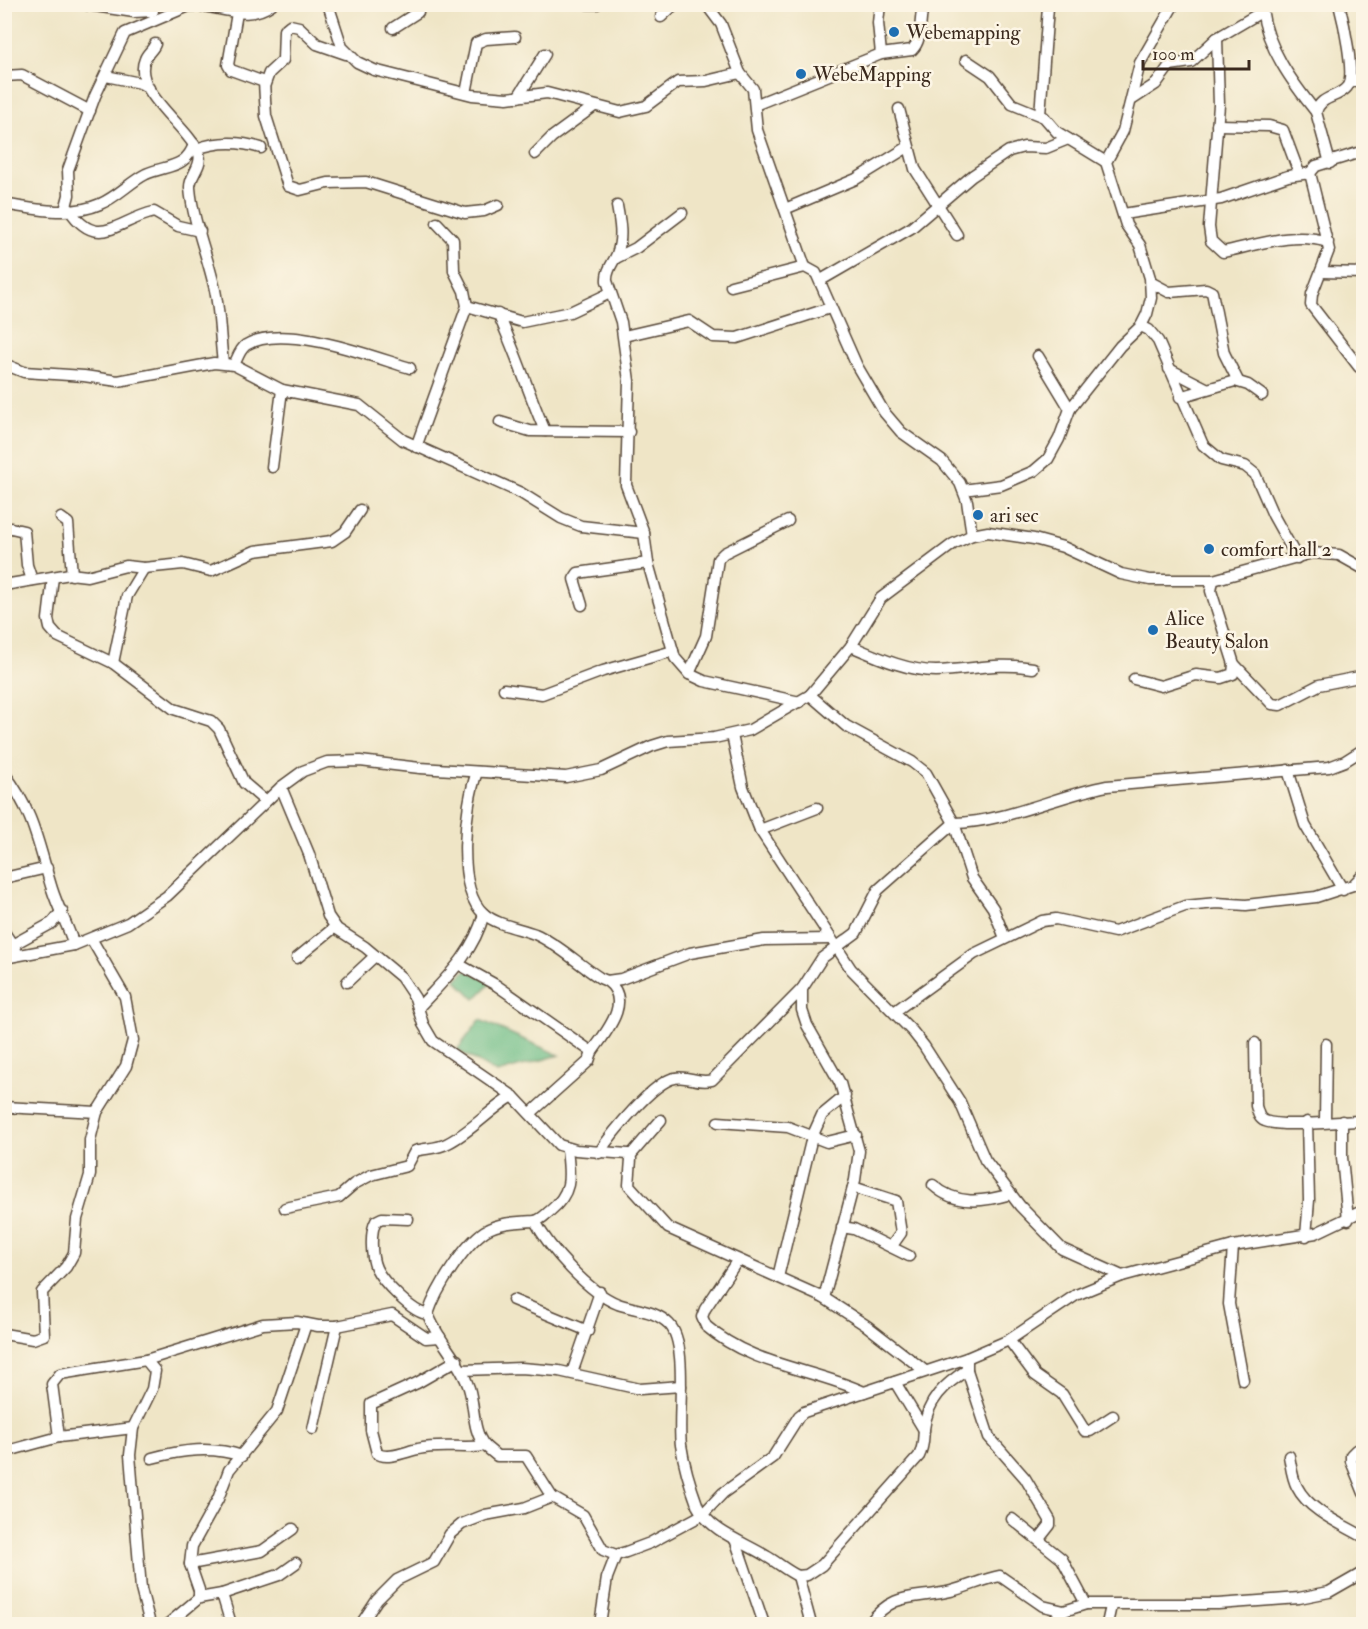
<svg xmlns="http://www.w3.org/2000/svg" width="1368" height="1629" viewBox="0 0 1368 1629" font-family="'IM FELL Double Pica',serif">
<rect width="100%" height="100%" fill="#fcf5e5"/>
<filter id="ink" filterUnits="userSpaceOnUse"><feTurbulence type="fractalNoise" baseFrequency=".0167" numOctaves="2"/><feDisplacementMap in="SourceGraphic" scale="12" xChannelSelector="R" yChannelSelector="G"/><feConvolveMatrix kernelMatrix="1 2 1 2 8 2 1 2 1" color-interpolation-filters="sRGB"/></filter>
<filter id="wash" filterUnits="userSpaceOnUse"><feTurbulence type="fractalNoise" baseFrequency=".008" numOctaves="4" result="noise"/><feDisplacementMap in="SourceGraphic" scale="24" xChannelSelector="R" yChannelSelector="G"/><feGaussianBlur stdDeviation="1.35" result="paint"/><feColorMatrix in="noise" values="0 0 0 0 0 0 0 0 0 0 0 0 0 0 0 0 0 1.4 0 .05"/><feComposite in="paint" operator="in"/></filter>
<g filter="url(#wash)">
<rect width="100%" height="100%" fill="#efe5c6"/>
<g fill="#71be88" stroke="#567453" stroke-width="1.5">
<path d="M466,970L492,982L475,999L456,980Z"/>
<path d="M480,1020L559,1055L497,1073L457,1050Z"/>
</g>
</g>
<g filter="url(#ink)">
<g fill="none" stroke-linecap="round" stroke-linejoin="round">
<g stroke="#564637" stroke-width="13">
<g id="minor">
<path d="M82,4L134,12L153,11"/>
<path d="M328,4L342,47L357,62L374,70L472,95L507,98L547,93L620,112L646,106L678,82L706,81L740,73L753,89L757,130L805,267"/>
<path d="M587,4H597"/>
<path d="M706,4L721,24L740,73"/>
<path d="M880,4L878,23L881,54"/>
<path d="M1262,9C1267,48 1292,82 1316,112"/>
<path d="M237,13L228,65L231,70L264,82L266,116L288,186L300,190L328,183L366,182L465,213L484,211L498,205"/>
<path d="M661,17L675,4"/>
<path d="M393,28L418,12V4"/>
<path d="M1217,38L1219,105L1209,227L1211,241L1223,252C1257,245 1294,231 1328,242"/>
<path d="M155,44C153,50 147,53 145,59C131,91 189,127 199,154C203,166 189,176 190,188C193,223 208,256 215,290C220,314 220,339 223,363"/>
<path d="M966,60L990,76L1012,104L1044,117L1057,132L1106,162"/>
<path d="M4,76L22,75L90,111"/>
<path d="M106,76L140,83L149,88"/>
<path d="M265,84L269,73L283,60L284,30L290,25L299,27L317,44L346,54"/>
<path d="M1349,84L1364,75"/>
<path d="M466,93L476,43L486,39L515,37"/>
<path d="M518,97L545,54"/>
<path d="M1133,99L1156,84L1170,65L1191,62L1217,38L1258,14L1266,4"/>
<path d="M757,104L881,54L912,50C924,38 918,19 924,4"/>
<path d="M899,109L915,169L957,235"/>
<path d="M1040,115L1048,7"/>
<path d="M1217,125L1269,126L1283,130L1299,173"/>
<path d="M196,149C218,141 239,141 261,148"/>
<path d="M1364,151L1316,166L1310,173L1329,250L1312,294L1311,305L1359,367L1364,368"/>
<path d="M535,154L552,137L593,107"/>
<path d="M1330,163L1316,112C1321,95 1337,99 1347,87C1356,76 1343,19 1339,4"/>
<path d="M4,204C34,209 71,217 100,204C117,197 130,182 146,174C166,165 186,169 194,144"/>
<path d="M617,206C620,222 623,238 617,254C613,264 606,270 607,281L621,322L629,381L626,485L644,533L648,563L675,658L689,674L704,681L800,702"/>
<path d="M69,209C97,252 118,220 154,212L178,226L200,231"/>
<path d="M785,209L856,179L908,147"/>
<path d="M65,210L69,195L68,170L95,96L125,33L189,6C218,3 245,24 272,4"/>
<path d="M1123,214L1221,199L1288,176L1310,173"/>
<path d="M616,258L636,248L682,213"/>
<path d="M1321,272L1364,273"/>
<path d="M821,280L911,228L972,176L1009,151L1024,147L1046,148L1068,139"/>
<path d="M1152,283L1169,292L1206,289L1212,292L1224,353L1238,381"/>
<path d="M731,286L805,267L816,273L857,366L884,412L901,432L942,461L960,483L967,501L972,535"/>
<path d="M467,306L522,322L570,312L610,293"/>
<path d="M498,314C516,352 528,392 545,431"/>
<path d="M1141,326L1149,330L1158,341L1203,445L1221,460L1245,466L1255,474L1273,515L1297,558"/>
<path d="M624,336L689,321L713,337L737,338L830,308"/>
<path d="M1038,356L1070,409"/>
<path d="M4,364L24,372L84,376L118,381L214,363L234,365L282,390L359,405L403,440L521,493L561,518L581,526L644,533"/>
<path d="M234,365C237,359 240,349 246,345C284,322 370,356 410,368"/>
<path d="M1169,369L1206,388"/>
<path d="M1180,397L1235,381L1248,385L1262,395"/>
<path d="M500,422L530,431L629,432"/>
<path d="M416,447L467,306L464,291L454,271L453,240L437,223"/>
<path d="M272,467L282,390"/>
<path d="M963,490L1001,485L1034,471L1048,459L1059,439L1070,409L1120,346L1141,326L1147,314L1151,298L1150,278L1140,245L1126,225L1106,162L1123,131L1140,63L1174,4"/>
<path d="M61,518L68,523L72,575"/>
<path d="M11,528L24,531L27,565L32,580"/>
<path d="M53,577L48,619L50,628L57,636L113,663L174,709L211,721L219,729L244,783L265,801"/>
<path d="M1213,580L1211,591L1234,664L1272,704L1280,705L1319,685L1364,676"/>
<path d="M4,585L70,574L87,576L126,566L144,568L183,564L211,571L255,551L332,541L345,532L360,510"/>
<path d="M582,605L574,579L578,573L648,563"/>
<path d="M851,646C877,657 907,671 936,671C972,670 996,662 1033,668"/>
<path d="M1364,653V655"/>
<path d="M113,663L127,596L144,568"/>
<path d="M689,674L706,636L718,559L724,553L788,521"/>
<path d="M1134,679L1161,686L1196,675L1221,678L1233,674L1234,664"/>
<path d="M504,689L542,694L603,671L673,651"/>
<path d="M810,695L846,726L912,762L926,773L954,823L972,878L993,908L1005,938"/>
<path d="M732,735L743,787L760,830L851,969L913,1032L924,1046L960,1102L985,1160L1020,1206L1062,1249L1122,1276"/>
<path d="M1288,770L1305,825L1343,890"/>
<path d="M477,772C465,804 455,889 484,914C497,925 519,928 535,934C558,944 578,964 600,978L607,981L621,979L690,953L764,940L830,939"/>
<path d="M4,773C34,812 38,844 52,889C58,908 68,926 74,945"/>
<path d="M281,787L309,854L328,916L337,929L365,947L401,977L415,998L423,1024L433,1041L513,1096L559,1145L576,1150L628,1154L631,1159L629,1185L668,1228L824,1298L867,1326L925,1371"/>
<path d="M760,830L817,808"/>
<path d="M4,878L47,868"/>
<path d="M4,932L16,950"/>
<path d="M14,944L52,923L62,911"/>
<path d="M4,958L74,945L128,923L167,896L281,787L303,771L327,762L360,761L420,768L566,777L601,770L652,746L668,741L714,738L750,730L810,695L851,646L881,598L953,544L972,535L988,532L1034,539L1063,547L1121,574L1150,580H1213L1312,553L1339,555L1364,569"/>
<path d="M297,958L335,927"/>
<path d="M460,965L496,985L592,1052L589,1061L532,1112"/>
<path d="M347,982L375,956"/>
<path d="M419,1007C447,977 473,954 484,914"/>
<path d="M894,1012L974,954L1042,921L1056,919L1115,932L1185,906L1217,903L1246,905L1316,897L1353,885L1364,874"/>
<path d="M1255,1043L1256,1106C1258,1112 1258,1118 1265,1121C1284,1128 1340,1121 1364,1121"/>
<path d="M592,1052C605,1033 634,1001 607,981"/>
<path d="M4,1107L97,1112"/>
<path d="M1325,1121L1326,1044"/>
<path d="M1342,1121V1157L1348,1220"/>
<path d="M718,1122L788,1127L827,1142L856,1135"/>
<path d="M599,1153C611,1134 654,1081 675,1078C688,1075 698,1084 712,1080L802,989"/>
<path d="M630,1156L661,1120"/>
<path d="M933,1185C956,1206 983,1202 1011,1194"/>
<path d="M853,1187L896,1201L901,1233L891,1247"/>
<path d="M285,1208L339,1197L354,1184L371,1175L407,1166L415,1151C426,1148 438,1149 448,1143C472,1131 490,1109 513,1096"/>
<path d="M408,1219L382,1218L376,1221C370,1231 371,1257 376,1268C382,1281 413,1314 428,1314"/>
<path d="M535,1221C549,1248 589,1293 618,1304C635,1310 655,1310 669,1324C689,1344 677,1417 681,1445C684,1466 691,1488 698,1507C711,1532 744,1542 766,1556C777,1562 787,1571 798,1576L807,1575L822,1565L919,1456C924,1446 923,1440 924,1429C927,1400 945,1384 967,1370V1358"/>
<path d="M842,1227L854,1229L909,1256"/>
<path d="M1306,1236L1309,1200L1307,1122"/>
<path d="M1233,1246L1229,1304L1243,1380"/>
<path d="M737,1261L705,1309L702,1317L706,1326C752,1366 811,1368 864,1392"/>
<path d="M778,1277L812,1137L822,1115L845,1096"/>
<path d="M824,1298L855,1180L859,1151L840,1083L807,1025L802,1010V989L822,958L856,933L878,890L954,823C1006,822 1055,796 1107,786L1329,767L1345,761L1364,749"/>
<path d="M513,1300L588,1331"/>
<path d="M4,1334L33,1339L44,1335L42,1292L66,1267L74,1253L77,1219L90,1175V1140L97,1112L126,1066L133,1040L125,997L92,940"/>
<path d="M1009,1340L1035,1375L1062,1394L1085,1431H1090L1113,1416"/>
<path d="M146,1360L155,1371L152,1389L133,1428L130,1455L141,1589L150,1624"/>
<path d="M457,1360L417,1383L371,1404V1430L377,1453C386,1461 407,1451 418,1449C440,1444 463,1449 485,1446L497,1456H526L552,1497"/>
<path d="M462,1370L521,1368L559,1371L640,1389L681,1386"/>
<path d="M967,1370L989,1437L1025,1478L1050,1520V1525L1039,1539"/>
<path d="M572,1373L600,1292"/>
<path d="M895,1382L924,1430"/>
<path d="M313,1429L337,1326"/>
<path d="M59,1437L52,1384L60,1374L146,1360L263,1324L297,1322L318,1326H337L392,1315L426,1338L440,1337"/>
<path d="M485,1446C472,1431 475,1407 469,1388C460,1360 437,1340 428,1314C436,1289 464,1245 485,1231C500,1222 518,1222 535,1221C541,1220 545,1215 550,1211C573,1192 570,1177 567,1149"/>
<path d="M1364,1451L1356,1450L1351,1455V1461L1364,1493"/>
<path d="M4,1452L59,1437L133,1428"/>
<path d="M1289,1456C1291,1466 1292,1478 1297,1487C1309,1511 1342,1524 1364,1537"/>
<path d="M152,1458C182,1450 212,1446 242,1456"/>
<path d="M1012,1519L1062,1559L1086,1604"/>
<path d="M736,1542L764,1624"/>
<path d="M190,1564L262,1551L293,1529"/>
<path d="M798,1576L811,1624"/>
<path d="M222,1594L279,1575L296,1563"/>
<path d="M199,1598L222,1594L231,1624"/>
<path d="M168,1624L199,1598V1590L190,1564L192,1546L218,1499L229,1470L277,1411L306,1324"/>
<path d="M361,1624L377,1600L397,1580L434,1562L450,1534L462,1524L485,1515L524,1508L552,1497L583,1515L603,1550L616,1555L626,1552L650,1543L702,1515L723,1493L773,1457L799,1416L804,1412L967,1358L1009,1340L1076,1295L1122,1276L1233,1246L1316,1233L1364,1210"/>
<path d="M600,1624L607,1578L616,1555"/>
<path d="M869,1624C894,1590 915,1600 951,1591C968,1587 983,1579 1000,1576L1043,1606L1064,1611L1086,1604H1218L1299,1598L1329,1592L1364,1572"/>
<path d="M1050,1624L1064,1611"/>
<path d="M1107,1624L1111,1606"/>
</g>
</g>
<use href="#minor" stroke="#fff" stroke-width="10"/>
</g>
</g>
<g fill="#1f6fb2" stroke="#fcf5e5" stroke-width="2">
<circle cx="894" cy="32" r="6"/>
<circle cx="801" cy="74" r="6"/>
<circle cx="978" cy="515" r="6"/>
<circle cx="1209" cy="549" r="6"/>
<circle cx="1153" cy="630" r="6"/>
</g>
<g text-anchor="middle" stroke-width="5" stroke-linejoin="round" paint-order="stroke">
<g font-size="20" fill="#3b2a1e" stroke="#fcf5e5" text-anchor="start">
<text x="906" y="39">Webemapping</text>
<text x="813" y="81">WebeMapping</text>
<text x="990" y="522">ari sec</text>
<text x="1221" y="556">comfort hall 2</text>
<text x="1165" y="625">Alice<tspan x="1165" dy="23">Beauty Salon</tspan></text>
</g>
</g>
<rect width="1368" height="1629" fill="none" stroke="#fcf5e5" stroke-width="24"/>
<path d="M1143 60v9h106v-9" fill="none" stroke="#3b2a1e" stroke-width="3"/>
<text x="1152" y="60" font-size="18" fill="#3b2a1e" stroke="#fcf5e5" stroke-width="4.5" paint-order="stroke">100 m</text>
</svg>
